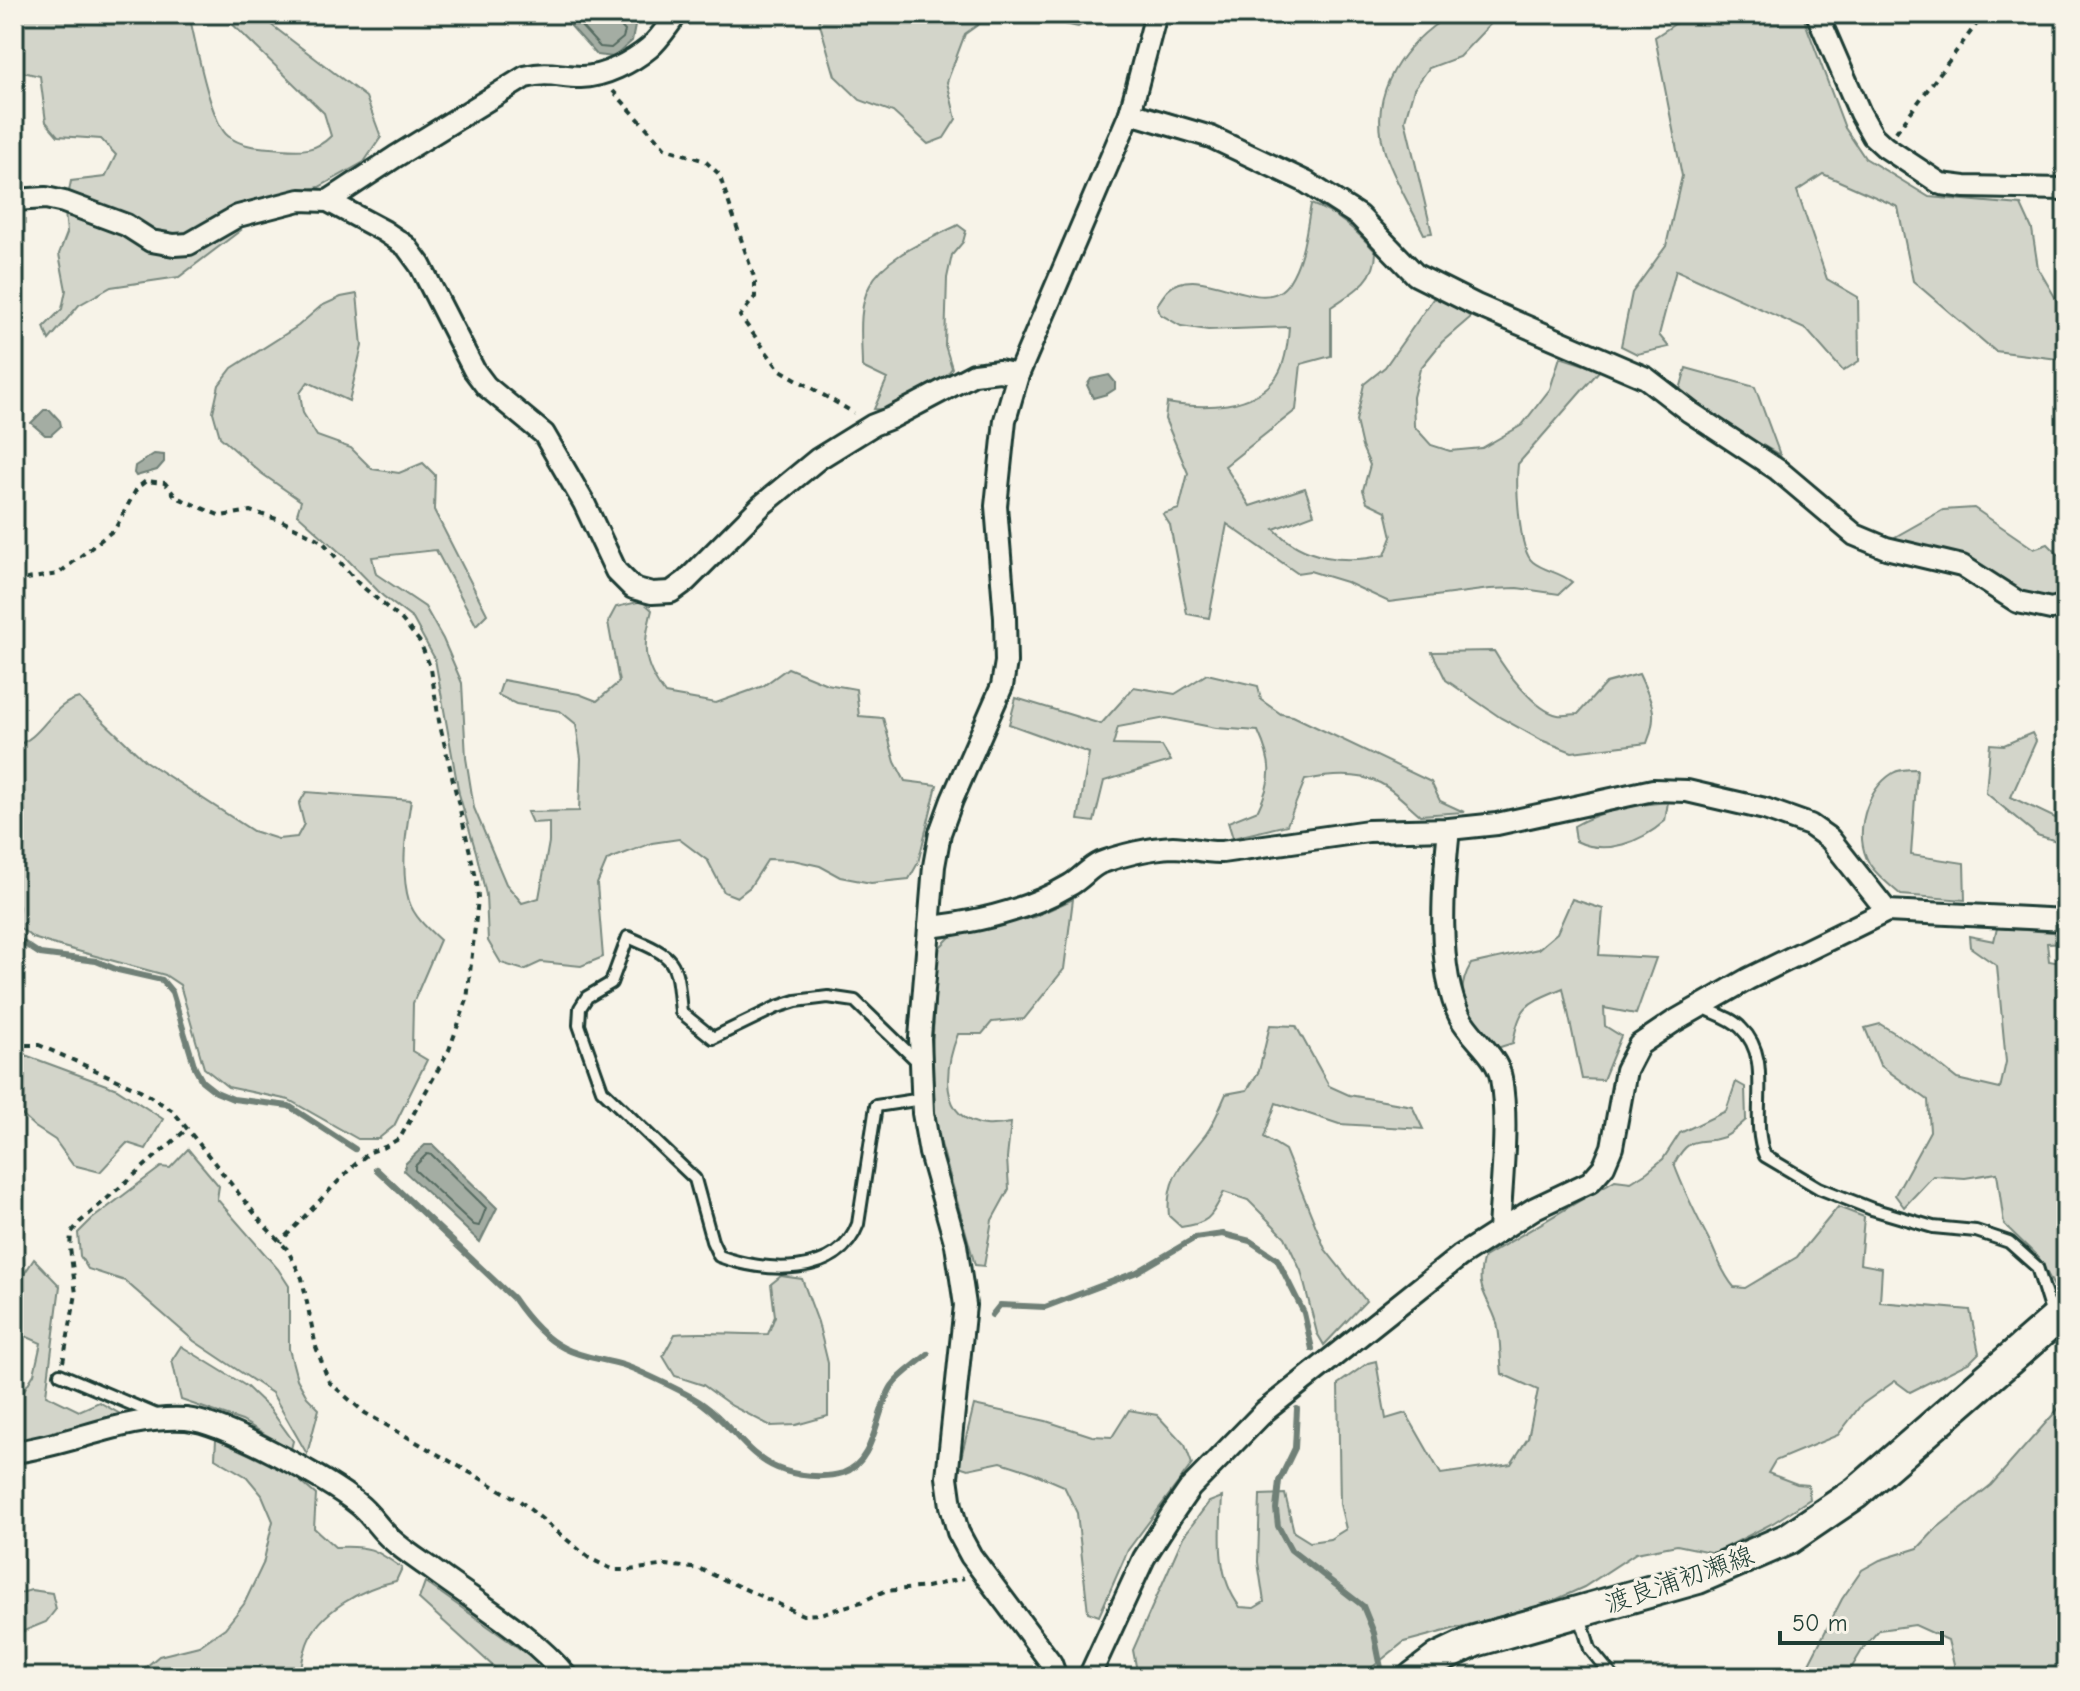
<svg xmlns="http://www.w3.org/2000/svg" width="2080" height="1691" viewBox="0 0 2080 1691" font-family="'Comic Neue','Klee One',sans-serif">
<rect width="100%" height="100%" fill="#f7f3e8"/>
<filter id="ink" filterUnits="userSpaceOnUse"><feTurbulence type="fractalNoise" baseFrequency=".0125" numOctaves="2"/><feDisplacementMap in="SourceGraphic" scale="16" xChannelSelector="R" yChannelSelector="G"/><feConvolveMatrix kernelMatrix="1 2 1 2 8 2 1 2 1" color-interpolation-filters="sRGB"/></filter>
<g filter="url(#ink)">
<g fill="#d3d5ca" stroke="#79897f" stroke-width="2">
<path d="M14,14H189C195,39 210,122 228,136C243,148 263,147 281,149C302,151 316,151 331,136L324,113L222,14H257L366,97L381,137L364,162L319,187L220,214L241,230L179,277L111,287L79,305L49,340L44,327L62,309L66,290L59,254L67,233L65,212L71,181L105,177L116,155L101,139L58,136L46,122L40,76L14,70Z"/>
<path d="M817,14H1090L1091,18L1078,27L1037,18L989,17L965,34L947,82L956,119L944,138L928,144L893,112L860,100L835,76Z"/>
<path d="M1451,14H1500L1459,57L1429,68L1414,89L1405,120L1432,233L1424,234C1413,211 1390,172 1384,149C1368,91 1404,43 1451,14Z"/>
<path d="M1690,14H1802L1845,128L1865,158L1929,197L2021,205L2032,229L2038,268L2066,316V360L1995,351L1913,281L1898,207L1823,174L1797,191L1827,279L1858,297L1859,361L1843,371L1807,330L1676,270L1659,335L1669,347L1637,354L1621,346L1632,293L1666,246L1682,176L1655,37Z"/>
<path d="M1311,204C1338,214 1357,231 1376,252C1376,281 1353,292 1331,307V356L1301,364L1296,410L1225,466L1250,506L1305,488L1314,514L1274,529C1304,560 1346,564 1385,555L1392,537L1386,511L1367,502L1363,490L1370,465L1362,447L1356,421L1364,384L1385,367L1435,296L1471,317L1442,342L1420,369L1413,397L1414,426L1431,445L1450,451L1482,448L1522,425L1550,389L1560,357L1600,370L1518,464C1516,482 1518,551 1533,562C1544,571 1560,572 1572,582L1559,594L1517,588L1490,589L1389,602L1346,582L1310,571L1297,573L1227,524L1209,618L1187,614L1170,525L1163,514L1179,509L1188,473L1165,419L1167,403C1203,409 1254,410 1277,376C1286,362 1288,343 1289,327L1208,330L1181,326L1160,314L1157,305C1160,301 1164,294 1168,290C1201,259 1264,322 1289,282C1304,259 1306,230 1311,204Z"/>
<path d="M958,225L966,231L963,242L952,255L947,278L945,345L952,368C938,391 901,411 874,409L887,379L862,367C862,342 857,308 870,285C886,255 929,240 958,225Z"/>
<path d="M357,294L362,346L349,401L308,382L300,393L303,413L317,436L351,448L372,469L399,473L423,463L435,475L434,510L487,614L476,625L436,550L372,557L376,574L425,607L443,639L462,683L466,758L474,808L506,884L522,903L539,898L549,842V822L532,823L527,812L579,811L581,758L576,724L560,711L516,704L498,695L503,680L579,694L597,701L619,682L608,622L616,607L642,601L652,610C643,646 641,662 665,694L716,703L763,686L788,668L827,684L856,689L859,716L883,718L895,762L905,781L937,785L918,863L909,879L871,883L840,877L820,866L793,860L768,859L750,887L737,897L724,892L708,861L679,839L652,843L607,860L597,884L603,957L581,966L541,962L524,970L501,963L488,941L486,895L476,852L459,794L435,659L413,619L383,596L345,557L297,514L301,501L261,473L220,437L213,412L219,385L232,368L298,326L321,306L341,297Z"/>
<path d="M1686,368L1755,387L1780,455L1678,397Z"/>
<path d="M1974,508L2034,549L2048,544L2066,562V596L2051,601L2026,599L1952,552L1902,545L1895,537L1943,510Z"/>
<path d="M1494,651C1505,670 1535,711 1558,715C1564,716 1573,714 1578,714L1606,683L1639,674C1652,703 1659,712 1647,743L1572,752L1541,740L1501,718L1446,680L1432,652Z"/>
<path d="M1207,674L1258,686L1261,700L1281,714L1293,716L1431,782L1440,801L1464,812L1420,815C1408,805 1394,790 1380,783C1357,772 1329,775 1305,780L1287,825L1233,838L1228,822L1258,810C1274,777 1272,762 1258,731L1216,728L1166,718L1118,727L1113,745L1162,746L1171,761L1104,781L1094,822L1078,820L1089,753L1009,724L1016,698L1101,724L1134,687L1175,694Z"/>
<path d="M79,698L145,761L253,831L278,839L297,837L304,824L299,804L306,792L411,800C406,830 400,871 409,901C414,917 428,929 440,940L413,1003L412,1051L427,1060L394,1126L378,1139H358L289,1100L228,1087L204,1068L180,985L165,975L52,944L33,938L16,925L19,907L14,897V746C44,738 49,705 79,698Z"/>
<path d="M2032,733L2036,741L2011,797L2055,818L2061,807L2066,809V844L2037,835L1986,793L1990,744L2004,745Z"/>
<path d="M1917,769L1911,855L1964,863L1965,900L1901,895C1890,885 1876,875 1869,863C1853,834 1866,790 1893,773C1899,769 1910,769 1917,769Z"/>
<path d="M1668,802L1665,821C1641,842 1606,856 1576,841L1574,826C1604,809 1634,805 1668,802Z"/>
<path d="M1073,899L1064,969L1024,1019L992,1022L982,1034H958C945,1067 937,1119 986,1125C994,1126 1003,1124 1011,1123L1007,1158L1009,1189L992,1220L984,1266L975,1265L932,1112L931,1067L938,949L954,933L1034,917Z"/>
<path d="M1572,899L1603,909L1599,955L1656,958L1636,1014L1604,1008L1605,1026L1621,1036L1603,1080L1582,1079L1563,988C1528,1003 1520,1003 1513,1043L1497,1048C1473,1021 1449,1001 1471,964L1538,949L1557,933Z"/>
<path d="M1997,928L2066,933V942L2047,943L2049,961L2066,964V1282L2056,1290L2039,1258L2004,1224L1997,1173L1965,1178L1933,1176L1904,1207L1895,1195L1930,1131L1928,1100L1880,1065L1865,1028L1880,1024L1914,1045L1957,1079L2000,1089L2006,1062L1997,966L1970,947L1969,936L1994,941Z"/>
<path d="M1270,1025L1296,1026L1329,1086L1349,1095L1412,1106L1423,1129L1339,1124L1276,1103L1264,1137L1285,1150L1325,1249L1366,1301L1324,1345L1317,1333L1301,1271L1285,1237L1248,1200L1224,1192C1211,1217 1210,1223 1181,1227L1169,1216C1165,1176 1185,1162 1206,1134C1215,1122 1220,1107 1226,1094L1247,1090L1259,1071Z"/>
<path d="M25,1055L117,1089L163,1119L146,1149L127,1143L100,1172L73,1165L55,1140L35,1127L15,1109L14,1067Z"/>
<path d="M1736,1082L1745,1087L1746,1120C1740,1125 1732,1134 1724,1137C1699,1146 1691,1132 1674,1164C1684,1191 1695,1213 1708,1238C1717,1255 1721,1272 1734,1287L1745,1288L1797,1257L1838,1207L1864,1217L1860,1264L1882,1268L1880,1302L1970,1310L1979,1353L1970,1362L1910,1392L1895,1381L1861,1405L1838,1435L1775,1461L1768,1473L1797,1484L1808,1485L1810,1499L1773,1523L1715,1553L1677,1545L1636,1553L1584,1587L1546,1604L1404,1642L1360,1677H1138L1133,1650L1183,1537L1209,1502L1222,1497C1220,1535 1216,1576 1240,1607L1254,1608L1264,1602L1258,1562L1260,1495L1285,1494L1294,1532L1310,1542L1330,1539L1346,1529L1340,1504L1338,1384L1368,1363L1376,1361L1386,1419L1406,1413L1441,1474L1511,1464L1528,1438L1538,1390L1502,1374C1500,1358 1501,1339 1497,1323C1488,1295 1474,1290 1484,1257L1615,1180L1631,1182L1647,1172L1663,1159L1680,1133L1726,1111Z"/>
<path d="M188,1149L219,1186L217,1199L278,1269L289,1286V1349L297,1379L307,1397L319,1409L307,1454L272,1393L194,1341L125,1281L88,1269L80,1256L78,1233L92,1219L161,1167L170,1168Z"/>
<path d="M34,1259L60,1286L46,1395L79,1411L99,1402L122,1415L23,1443H14V1406L34,1374L41,1343L14,1331V1289Z"/>
<path d="M781,1276L802,1279L818,1322L828,1363V1416L796,1425L771,1426L732,1406L703,1385L675,1376L663,1356L675,1334C706,1331 737,1335 768,1334L775,1316L771,1284Z"/>
<path d="M181,1346L246,1386L270,1409L293,1441L291,1449L242,1421L181,1400L172,1360Z"/>
<path d="M2066,1400V1677H1953L1954,1664L1948,1640L1915,1625L1879,1630L1864,1647L1846,1677H1802L1842,1599L1862,1570L1880,1560L1918,1548L1937,1528L1991,1485Z"/>
<path d="M974,1405L1046,1421L1092,1436L1112,1437L1129,1410L1157,1415L1185,1445L1192,1464L1128,1550L1099,1616L1088,1612L1077,1513L1064,1486L1029,1471L1001,1462L968,1469L959,1466Z"/>
<path d="M216,1439L293,1475L316,1495L314,1528L335,1547C369,1545 375,1549 402,1568L396,1581C363,1588 319,1611 307,1644C304,1652 302,1661 301,1669L305,1677H134L159,1656L199,1646L225,1628L244,1604L263,1564L273,1521L262,1495L247,1477L215,1458Z"/>
<path d="M425,1582L533,1658L551,1677H505L419,1599Z"/>
<path d="M31,1590L52,1593L56,1609L46,1622L14,1635V1595Z"/>
</g>
<g fill="#a4ada3" stroke="#6f8077" stroke-width="2">
<path d="M560,14H619L635,26L632,41L614,57L597,55Z"/>
<path d="M1109,375L1115,382V389L1107,394L1093,398L1087,385L1091,379Z"/>
<path d="M44,410H50L60,421L61,426L51,435H45L31,423Z"/>
<path d="M154,454L164,455V462L157,470L136,476L134,473L135,466Z"/>
<path d="M425,1145H433L497,1208L480,1242L404,1171L405,1164Z"/>
</g>
<g fill="none" stroke-linecap="round" stroke-linejoin="round">
<g stroke="#546a60" stroke-width="2">
<path d="M570,14L600,47L611,48L623,38L625,31L616,21L615,14"/>
<path d="M427,1154L432,1155L486,1208L479,1226L474,1225L415,1170V1166Z"/>
</g>
<g stroke="#6f8077" stroke-width="6">
<path d="M14,937L40,954L96,961L118,970L162,980L172,992L195,1068L202,1081L216,1092L233,1099L289,1106L355,1149"/>
<path d="M376,1169L513,1298C526,1317 544,1338 564,1348C583,1358 603,1359 623,1365C638,1370 692,1395 704,1405C731,1424 746,1455 777,1468C796,1476 823,1479 843,1473C876,1462 875,1412 892,1386C900,1374 917,1364 928,1354"/>
<path d="M992,1315L1000,1305L1045,1307L1137,1272L1195,1238L1223,1234L1250,1241L1277,1259L1304,1313L1312,1349"/>
<path d="M1297,1409L1295,1448L1279,1481L1276,1509L1278,1526L1291,1550L1363,1606L1374,1633L1382,1673"/>
</g>
<g stroke="#1f3d34" stroke-width="16">
<g id="service">
<path d="M1702,1007C1714,1013 1732,1018 1741,1028C1775,1060 1748,1116 1765,1156L1819,1188L1872,1209L1933,1227L1976,1231L2009,1242L2037,1267L2052,1315"/>
<path d="M918,1062L855,1001L828,997L796,1001L777,1007L713,1038L681,1012C676,960 678,958 628,937L611,983L587,997L580,1008L579,1025L602,1090L695,1179L712,1241L719,1256C764,1273 838,1278 858,1224L876,1106L922,1099"/>
<path d="M60,1374L159,1416"/>
<path d="M1579,1613L1590,1649L1613,1677"/>
</g>
</g>
<g stroke="#1f3d34" stroke-width="26">
<g id="minor">
<path d="M1817,14L1860,113L1873,136L1885,147L1941,184L1965,187L2066,189"/>
<path d="M1130,113L1211,137L1306,182L1359,216L1416,275L1476,305L1646,378L1690,412L1778,470L1855,535L1886,548L1962,566L2018,602L2051,609L2066,605"/>
<path d="M14,200L46,198L64,202L126,225L151,241L174,245L189,244L238,216L300,200L328,201L384,231L406,246L420,265L474,370L486,386L544,434L584,503L616,571L633,588L652,593L671,592L686,581L762,505L818,459L873,425L891,418L974,374L999,371L1018,375"/>
<path d="M328,201L395,157L525,77C550,71 558,77 581,77C604,77 632,62 649,48C660,39 668,25 677,14"/>
<path d="M1449,829C1443,883 1436,969 1460,1017C1470,1037 1497,1055 1501,1078C1509,1123 1501,1185 1499,1231"/>
<path d="M929,927C978,922 1028,910 1070,885C1081,879 1089,868 1100,863C1121,855 1150,848 1173,847C1189,847 1205,853 1222,852L1368,831L1449,829L1497,824L1653,790L1687,791L1765,809L1810,825L1830,839L1887,911"/>
<path d="M14,1452C71,1445 128,1415 186,1419C223,1422 328,1479 358,1504C371,1514 379,1529 391,1539C403,1550 417,1559 430,1568C476,1603 530,1632 567,1677"/>
<path d="M1056,1677L1051,1663L971,1556L958,1532L951,1506L947,1477L965,1305L956,1245L930,1153L923,1113L920,1038L934,866L940,833L952,800L1002,686L1006,662L1005,618L996,506L1005,420L1018,375L1130,113L1156,14"/>
<path d="M1089,1677L1144,1558L1172,1514L1190,1488L1265,1411L1460,1256L1535,1208L1590,1182L1604,1166L1612,1147L1626,1070L1639,1045L1673,1022L1748,979L1887,911L2066,920"/>
</g>
</g>
<g stroke="#1f3d34" stroke-width="36">
<path id="secondary" d="M1414,1677L1439,1658L1475,1641L1698,1578L1788,1539L1856,1493L2066,1310"/>
</g>
<g stroke="#1f3d34" stroke-width="4" stroke-dasharray="6 6" stroke-linecap="butt">
<path d="M613,91L665,148L705,161L719,174L755,280V297L740,316L779,369L854,413"/>
<path d="M1896,132L1984,14"/>
<path d="M14,581L58,574L115,529L137,488L146,481L165,483L176,497L221,516L250,511L280,520L322,541L358,583L402,620L420,642L431,669L439,721L477,882L478,899L467,1000L449,1050L400,1138L385,1147L370,1152L351,1168L280,1242"/>
<path d="M14,1045H39L140,1090L173,1111L263,1224L287,1249L302,1278L316,1347L329,1382L365,1413L520,1501L589,1558L614,1570H629L667,1565L700,1569L803,1615L820,1614L861,1602L885,1591L927,1587L964,1578"/>
<path d="M63,1362L76,1294L70,1248L71,1233L80,1222L186,1130"/>
</g>
<use href="#service" stroke="#f7f3e8" stroke-width="10"/>
<use href="#minor" stroke="#f7f3e8" stroke-width="20"/>
<use href="#secondary" stroke="#f7f3e8" stroke-width="30"/>
</g>
</g>
<g text-anchor="middle" stroke-width="7" stroke-linejoin="round" paint-order="stroke">
<g font-size="26" fill="#1f3d34" stroke="#f7f3e8">
<text transform="translate(1679 1579) rotate(-19)" y="9">渡良浦初瀬線</text>
</g>
</g>
<rect width="2080" height="1691" fill="none" stroke="#f7f3e8" stroke-width="48"/>
<rect x="24" y="24" width="2032" height="1643" fill="none" stroke="#1f3d34" stroke-width="3" filter="url(#ink)"/>
<path d="M1780 1631v12h162v-12" fill="none" stroke="#1f3d34" stroke-width="4"/>
<text x="1792" y="1631" font-size="24" fill="#1f3d34" stroke="#f7f3e8" stroke-width="6" paint-order="stroke">50 m</text>
</svg>
